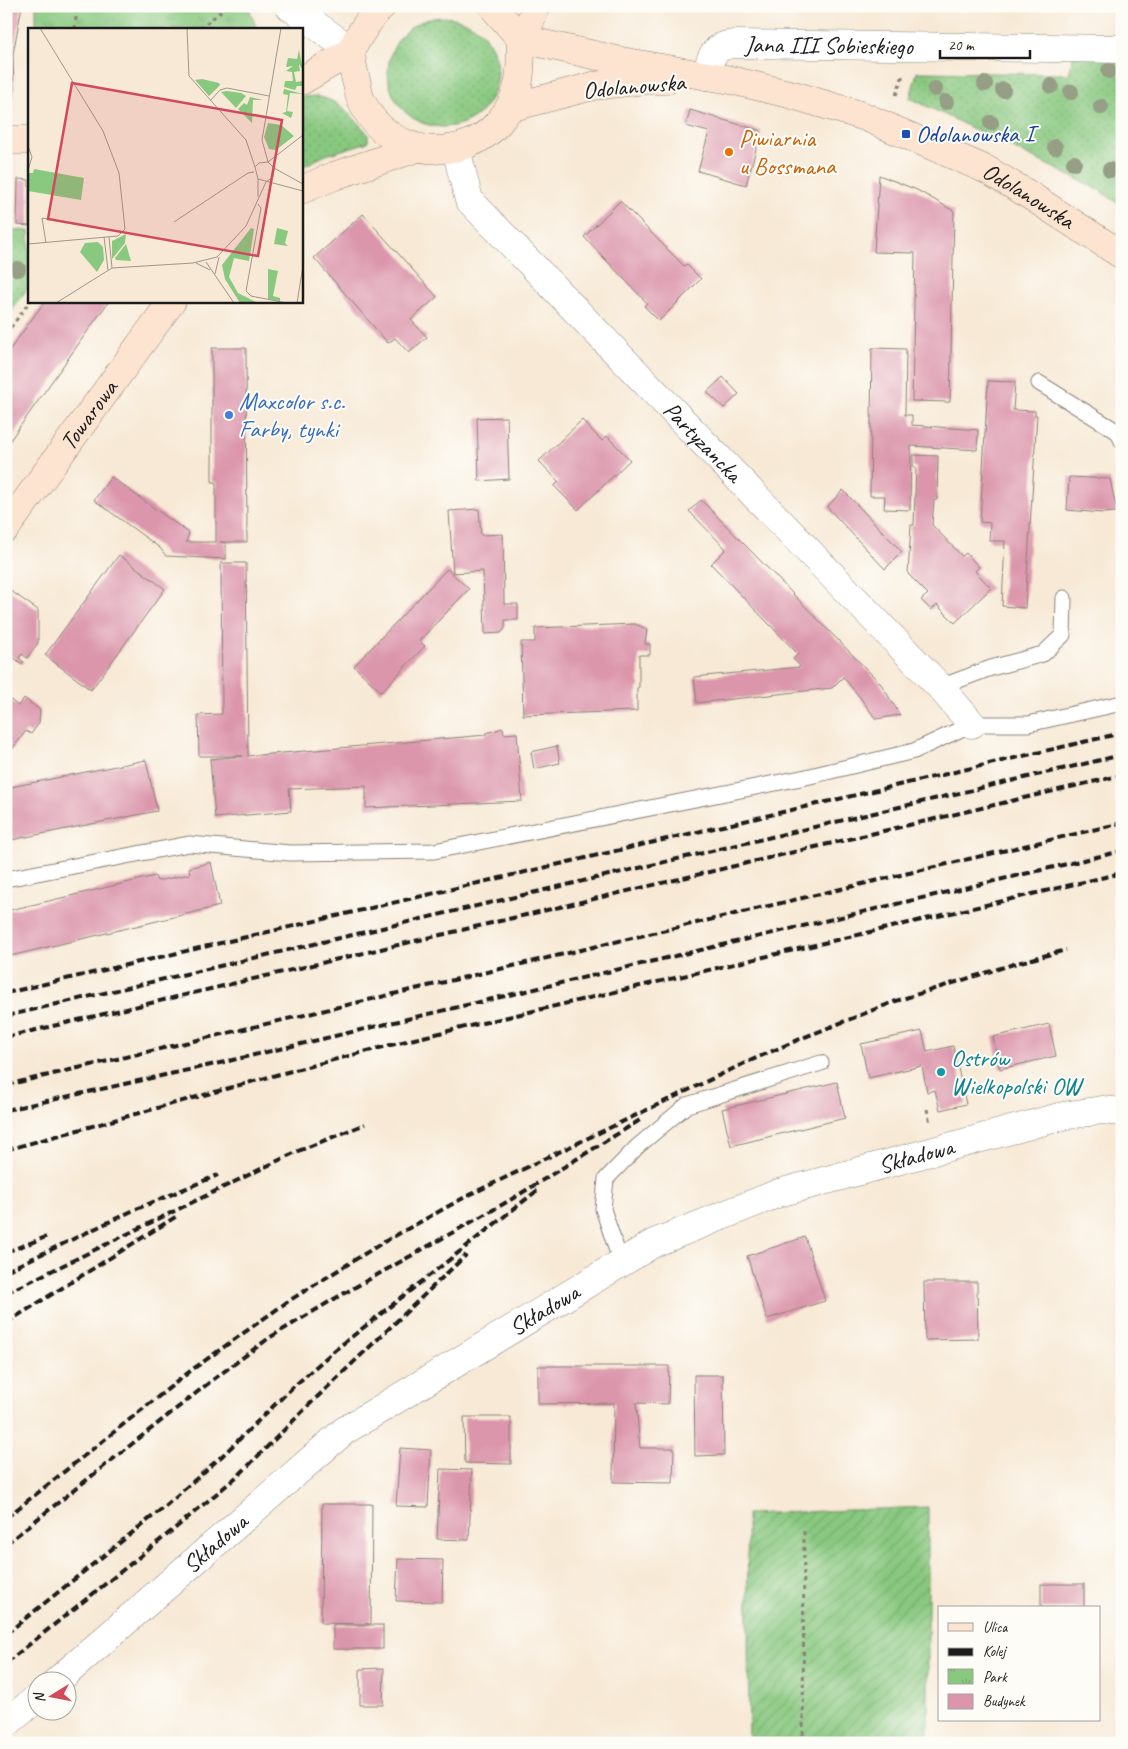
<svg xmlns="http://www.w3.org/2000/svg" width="1128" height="1749" viewBox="0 0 1128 1749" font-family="Caveat,sans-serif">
<defs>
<pattern id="grass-dots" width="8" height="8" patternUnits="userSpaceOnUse" patternTransform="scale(1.25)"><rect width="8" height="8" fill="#88c87f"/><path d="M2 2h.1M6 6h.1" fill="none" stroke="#75ab6d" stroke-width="1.8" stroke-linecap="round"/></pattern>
<pattern id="park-tufts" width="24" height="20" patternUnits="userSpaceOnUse" patternTransform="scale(1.25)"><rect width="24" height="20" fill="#88c87f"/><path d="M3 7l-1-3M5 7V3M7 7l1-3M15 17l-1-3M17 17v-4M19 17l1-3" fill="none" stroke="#75ab6d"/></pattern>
<pattern id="garden-furrows" width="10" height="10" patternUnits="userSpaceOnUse" patternTransform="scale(1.25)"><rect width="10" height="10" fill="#88c87f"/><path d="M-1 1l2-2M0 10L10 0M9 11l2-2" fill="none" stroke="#75ab6d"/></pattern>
</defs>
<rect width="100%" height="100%" fill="#fdfcf7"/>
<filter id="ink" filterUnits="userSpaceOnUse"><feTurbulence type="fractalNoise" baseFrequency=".02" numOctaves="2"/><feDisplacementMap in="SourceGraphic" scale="10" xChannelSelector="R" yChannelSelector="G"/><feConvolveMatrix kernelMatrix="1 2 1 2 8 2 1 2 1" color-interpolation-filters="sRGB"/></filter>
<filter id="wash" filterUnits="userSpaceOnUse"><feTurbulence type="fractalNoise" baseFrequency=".0096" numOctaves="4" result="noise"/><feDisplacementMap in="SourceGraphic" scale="20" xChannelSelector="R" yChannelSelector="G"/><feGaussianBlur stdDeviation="1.12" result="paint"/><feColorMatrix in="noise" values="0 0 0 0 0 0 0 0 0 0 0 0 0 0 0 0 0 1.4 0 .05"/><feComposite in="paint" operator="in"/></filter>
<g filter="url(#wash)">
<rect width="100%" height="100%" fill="#f7e9d5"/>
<g fill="url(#grass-dots)" stroke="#52724e">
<circle cx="443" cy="72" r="55"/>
<path d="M1073,56L1122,58V206L1099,190L910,98L917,72L1069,74Z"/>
<path d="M316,96C343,102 350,114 368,134V142L326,155L301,167V97Z"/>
<path d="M7,229L29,231V286L6,319Z"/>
</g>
<path fill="url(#park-tufts)" stroke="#52724e" d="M36,6H248L257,29H36Z"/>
<path fill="url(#garden-furrows)" stroke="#52724e" d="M928,1507V1743H749L747,1514Z"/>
<g id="blocks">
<g fill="#db96ac">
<path d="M6,6H22L13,54L14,97H6Z"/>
<path d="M690,110L761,131L746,185L698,171L709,132L686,126Z"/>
<path d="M879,175L917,190L954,211L950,402L912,401L915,253L874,252Z"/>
<path d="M18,179L29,180V226L17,225Z"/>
<path d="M620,201L684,266L686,264L701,279L659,321L644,306L647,303L584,237Z"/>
<path d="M363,214L437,297L411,320L427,337L409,353L395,338L388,343L314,258Z"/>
<path d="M45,301H109L6,446V355Z"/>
<path d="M212,348H246L247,542H220L226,543V559L166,556L160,548L94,500L111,477L189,533L186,542H216V482H212Z"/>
<path d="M872,348L906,349L905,415H912V425L978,430L977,450L911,446L910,510L884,509L885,496H870Z"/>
<path d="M723,377L739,394L724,408L707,392Z"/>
<path d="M988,381L1015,382L1013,410L1035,411V415H1037L1025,608L1002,606L1005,541H989L990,523L980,522Z"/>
<path d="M507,417L509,479L479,481L477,418Z"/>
<path d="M582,420L602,441L607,436L630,460L578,510L554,486L559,482L539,461Z"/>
<path d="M913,455L938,456L937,500H934L932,525L962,556L966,553L979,567L975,571L991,588L955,623L937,605L931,610L921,600L928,594L908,574L911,525H914L916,467H913Z"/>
<path d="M1069,477L1110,479L1117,512L1102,513L1067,510Z"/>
<path d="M843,490L902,552L885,569L827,507Z"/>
<path d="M701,500L881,684L900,715L876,719L858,695L843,677L832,688L697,703L694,677L801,667L793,659L798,654L711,564L726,549L689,511Z"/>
<path d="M479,509L481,535L503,534L504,604H518V620H505V628L501,633L485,634L483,571L453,573L449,511Z"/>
<path d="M119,555L165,589L91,690L45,655Z"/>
<path d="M221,563H246L248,756L486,735V733L503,728L504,734L517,733L522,801L366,808V786L289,789L291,811L215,818L210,759L243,756H199L198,715L222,714Z"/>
<path d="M447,569L469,589L419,641L425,646L381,692L354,666Z"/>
<path d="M8,589L38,610V643L27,658L22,654L19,658L24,662L22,664L6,652V592Z"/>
<path d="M635,624L647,629L645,644H650V655H639V687L637,688V711L523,715L521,642H535V628Z"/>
<path d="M6,696L18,706L24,698L40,710L39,723L31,734L26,731L6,757Z"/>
<path d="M557,746L560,763L534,769L531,752Z"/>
<path d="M146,760L157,811L6,841V788Z"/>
<path d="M211,862L220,906L6,957V911L155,876L157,881L190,874L189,868Z"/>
<path d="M1049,1024L1056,1056L1000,1069L993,1037Z"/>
<path d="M922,1031L927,1052L953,1046L966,1104L940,1110L935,1090L927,1092L922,1066L868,1078L861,1044Z"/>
<path d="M837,1082L845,1118L731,1146L722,1109Z"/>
<path d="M805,1237L825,1301L767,1319L747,1256Z"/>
<path d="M924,1282H977L978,1339L925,1340Z"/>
<path d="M538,1366H669L668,1404L636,1403L640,1448H674L673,1483L613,1482L614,1403L538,1404Z"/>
<path d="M694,1375H723L724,1455L695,1456Z"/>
<path d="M464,1417H511V1464L465,1463Z"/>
<path d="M400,1448L431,1450L428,1507L396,1506Z"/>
<path d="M440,1469L472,1470L469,1540L437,1539Z"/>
<path d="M322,1504H372L371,1624L321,1623Z"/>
<path d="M398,1559L443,1560L442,1602L396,1601Z"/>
<rect x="1041" y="1584" width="43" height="24"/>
<rect x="333" y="1625" width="50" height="24"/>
<path d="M384,1668L383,1705H360V1669Z"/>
</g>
</g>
</g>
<g filter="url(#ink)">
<use href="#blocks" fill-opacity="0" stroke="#8a8278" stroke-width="1"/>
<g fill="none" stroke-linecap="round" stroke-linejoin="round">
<g stroke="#8a8278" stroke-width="17">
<g id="service">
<path d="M1039,383L1118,432L1122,441"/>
<path d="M940,687L991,668L1043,654L1063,635L1064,598"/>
<path d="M6,879L189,844L290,853L434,851L806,777L914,751L972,724H1028L1122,703"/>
<path d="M621,1263L603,1209L606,1179L638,1146L687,1105L821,1063"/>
</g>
</g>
<g stroke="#8a8278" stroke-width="29">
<g id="minor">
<path d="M289,6L352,51"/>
<path id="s1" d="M706,76C711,57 712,46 734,44L1122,49"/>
<path id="s2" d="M456,149L469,200L940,687L972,724"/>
<path id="s3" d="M56,1682L344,1431L654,1243L779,1193L1063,1116L1102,1110L1122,1112"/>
<path d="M6,1724L38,1697"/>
</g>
</g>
<g stroke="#8a8278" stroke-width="29">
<g id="secondary">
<path d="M382,6C373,14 356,38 352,50C350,57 355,77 357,84C358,90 359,97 362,102C381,143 428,159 468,144C492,135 510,113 517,89C522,74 520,55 521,39L492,6"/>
<path id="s4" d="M521,39L621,61L731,80L793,95L863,116L987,170L1026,193L1122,255"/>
<path d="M521,39L527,29L537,6"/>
<path d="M301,81L352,51"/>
<path d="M509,108L593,86L645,80H667"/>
<path d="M6,140H29"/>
<path d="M301,190L334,176L417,148"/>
<path id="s5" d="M6,528L172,301"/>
</g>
</g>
<g stroke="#8a8278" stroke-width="3" stroke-dasharray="4 4" stroke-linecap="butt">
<path d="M75,29L77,6"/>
<path d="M200,29L227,6"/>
<path d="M896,95L903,75"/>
<path d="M6,334L30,301"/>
<path d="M927,1109L930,1123"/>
<path d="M803,1743L804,1527"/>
</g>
<use href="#service" stroke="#fff" stroke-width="15"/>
<use href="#minor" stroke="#fff" stroke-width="28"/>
<use href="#secondary" stroke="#fde4d0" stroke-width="28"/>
<g stroke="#1c1c1c" stroke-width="4" stroke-dasharray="8 4" stroke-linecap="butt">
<path d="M6,993L1122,733"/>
<path d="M6,1016L1122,755"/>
<path d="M6,1037L1122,775"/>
<path d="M6,1085L1122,823"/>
<path d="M6,1110L220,1063L1122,851"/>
<path d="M6,1150L276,1075L410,1040L1122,873"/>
<path d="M6,1252L46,1237"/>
<path d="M6,1271L134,1210L218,1175"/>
<path d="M6,1293L296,1152L365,1124"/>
<path d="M6,1323L177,1216"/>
<path d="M6,1518L193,1369L287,1302L382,1243L467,1196L745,1063L800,1039L896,1001L1017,963L1066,950"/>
<path d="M6,1544L210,1382L269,1338L334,1299L507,1202L640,1120"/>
<path d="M6,1634L163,1508L222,1456L293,1387L335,1350L539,1189"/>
<path d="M6,1663L173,1530L240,1474L313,1401L466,1255"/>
</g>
</g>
<g fill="#969e85">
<circle cx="1109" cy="71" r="8"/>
<circle cx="985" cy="84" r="8"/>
<circle cx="1051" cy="86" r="8"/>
<circle cx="935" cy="89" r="8"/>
<circle cx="1003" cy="90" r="8"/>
<circle cx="1071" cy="92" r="8"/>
<circle cx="946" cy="102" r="8"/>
<circle cx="1101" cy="107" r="8"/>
<circle cx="991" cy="123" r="8"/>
<circle cx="1055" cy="147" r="8"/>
<circle cx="1074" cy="163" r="8"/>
<circle cx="1110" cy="170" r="8"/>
<circle cx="18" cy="269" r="8"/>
</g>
</g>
<rect fill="#1a4fb4" stroke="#fdfcf7" stroke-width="2" x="901" y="129" width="10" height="10" rx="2.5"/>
<circle fill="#e8710a" stroke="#fdfcf7" stroke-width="2" cx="729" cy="152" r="5"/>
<circle fill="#3f7fe0" stroke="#fdfcf7" stroke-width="2" cx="229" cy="415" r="5"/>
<circle fill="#0f9aa8" stroke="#fdfcf7" stroke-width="2" cx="941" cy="1072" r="5"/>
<g text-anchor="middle" stroke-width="4" stroke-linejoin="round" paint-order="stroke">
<g font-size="24" fill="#1c1c1c" stroke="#fdfcf7">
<text dy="8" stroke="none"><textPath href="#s1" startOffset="142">Jana III Sobieskiego</textPath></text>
<text transform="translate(634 86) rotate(-5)" y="8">Odolanowska</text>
<text dy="8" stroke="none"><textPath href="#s4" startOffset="535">Odolanowska</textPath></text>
<text dy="8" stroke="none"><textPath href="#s5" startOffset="140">Towarowa</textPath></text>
<text dy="8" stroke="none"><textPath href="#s2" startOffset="389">Partyzancka</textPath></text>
<text dy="8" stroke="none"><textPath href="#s3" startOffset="1021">Składowa</textPath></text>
<text dy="8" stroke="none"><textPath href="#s3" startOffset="616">Składowa</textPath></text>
<text dy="8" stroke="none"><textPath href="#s3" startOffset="211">Składowa</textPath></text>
</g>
<g font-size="24" fill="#164399" stroke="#fdfcf7" text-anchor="start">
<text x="916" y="142">Odolanowska I</text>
</g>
<g font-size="24" fill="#c56008" stroke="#fdfcf7" text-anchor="start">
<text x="739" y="146">Piwiarnia<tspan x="739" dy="28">u Bossmana</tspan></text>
</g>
<g font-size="24" fill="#366cbe" stroke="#fdfcf7" text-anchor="start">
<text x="239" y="409">Maxcolor s.c.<tspan x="239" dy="28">Farby, tynki</tspan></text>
</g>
<g font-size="24" fill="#0d838f" stroke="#fdfcf7" text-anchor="start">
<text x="951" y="1066">Ostrów<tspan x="951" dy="28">Wielkopolski OW</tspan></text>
</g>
</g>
<g transform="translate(28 28)">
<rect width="275" height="275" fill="#f7e9d5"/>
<path d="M271,22L275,42L271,36L272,43L266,44L268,54L275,53V58H269L267,62L256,59L257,53H265L264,44L258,43L265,38L258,39L260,30L269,31ZM256,61L275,66L262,65L259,83L265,84L263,90L254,85L258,84L260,67L255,66ZM199,63L213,65L218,68L208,80L193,64ZM222,69L235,72H225L224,95L210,81L216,75L219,77ZM223,200L226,201L221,233L206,230L201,249L210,265L228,274L212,275L197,251L194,237ZM249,200L260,203L257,215L260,218L246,216ZM98,206L97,215L84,231V213ZM70,214L75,219L76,232L69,244L52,224L57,215ZM98,216L103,233L88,232L87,230ZM240,241L250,243L245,268L252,270V273L240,271Z" fill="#88c87f"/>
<path d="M174,51L191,55L192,57L181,68L167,52ZM240,95L253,97L266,108L248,122L241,121L236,109Z" fill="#88c87f"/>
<path d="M6,141L56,150L53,172L0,163V145H5Z" fill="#88c87f"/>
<path fill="none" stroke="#9f978b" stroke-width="1" d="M159,0L161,48L218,112L227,139M253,0L234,112L240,134L246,140L275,156M182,73L192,62L199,60L241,68M0,118L4,129L0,142M240,134L275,107M240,134L231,135L227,139L230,151L275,163M230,151V169M238,154L245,149L246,140M230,176L233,180L218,263L223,268L259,275M146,194L220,145L226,144M76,209L80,242M81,209L84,240M18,215L14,190L60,198M0,216L90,208L97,201L91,145L75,103L12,0M178,234L206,275M168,235L182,242M187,246L191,229M28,275L84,240L165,235L189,229L218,198L238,154M269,275L275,238"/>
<path fill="#d1495b" fill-opacity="0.15" stroke="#d1495b" stroke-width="2.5" d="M44,55L254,92L230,228L20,191Z"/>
<rect width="275" height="275" fill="none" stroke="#1c1c1c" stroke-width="2.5"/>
</g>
<rect width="1128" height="1749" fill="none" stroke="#fdfcf7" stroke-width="25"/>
<rect x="938" y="1606" width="162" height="115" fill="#fdfcf7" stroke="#a3a29f"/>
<rect x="948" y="1623" width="25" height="8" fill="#fde4d0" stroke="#a3a29f"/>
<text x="983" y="1632" font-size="15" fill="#1c1c1c">Ulica</text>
<rect x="948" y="1648" width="25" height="8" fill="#1c1c1c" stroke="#a3a29f"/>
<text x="983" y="1656" font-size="15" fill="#1c1c1c">Kolej</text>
<rect x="948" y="1669" width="25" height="15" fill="url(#park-tufts)" stroke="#a3a29f"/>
<text x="983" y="1682" font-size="15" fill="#1c1c1c">Park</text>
<rect x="948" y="1694" width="25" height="15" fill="#db96ac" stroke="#a3a29f"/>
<text x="983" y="1706" font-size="15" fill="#1c1c1c">Budynek</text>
<g transform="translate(52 1696) rotate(260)"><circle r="24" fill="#fdfcf7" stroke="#a3a29f"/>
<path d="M0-4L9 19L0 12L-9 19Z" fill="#d1495b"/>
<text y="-8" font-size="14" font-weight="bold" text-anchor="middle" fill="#1c1c1c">N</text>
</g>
<path d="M940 50v8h90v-8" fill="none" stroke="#1c1c1c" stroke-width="2.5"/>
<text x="948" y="50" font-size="15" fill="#1c1c1c" stroke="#fdfcf7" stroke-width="4" paint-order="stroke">20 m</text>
</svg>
